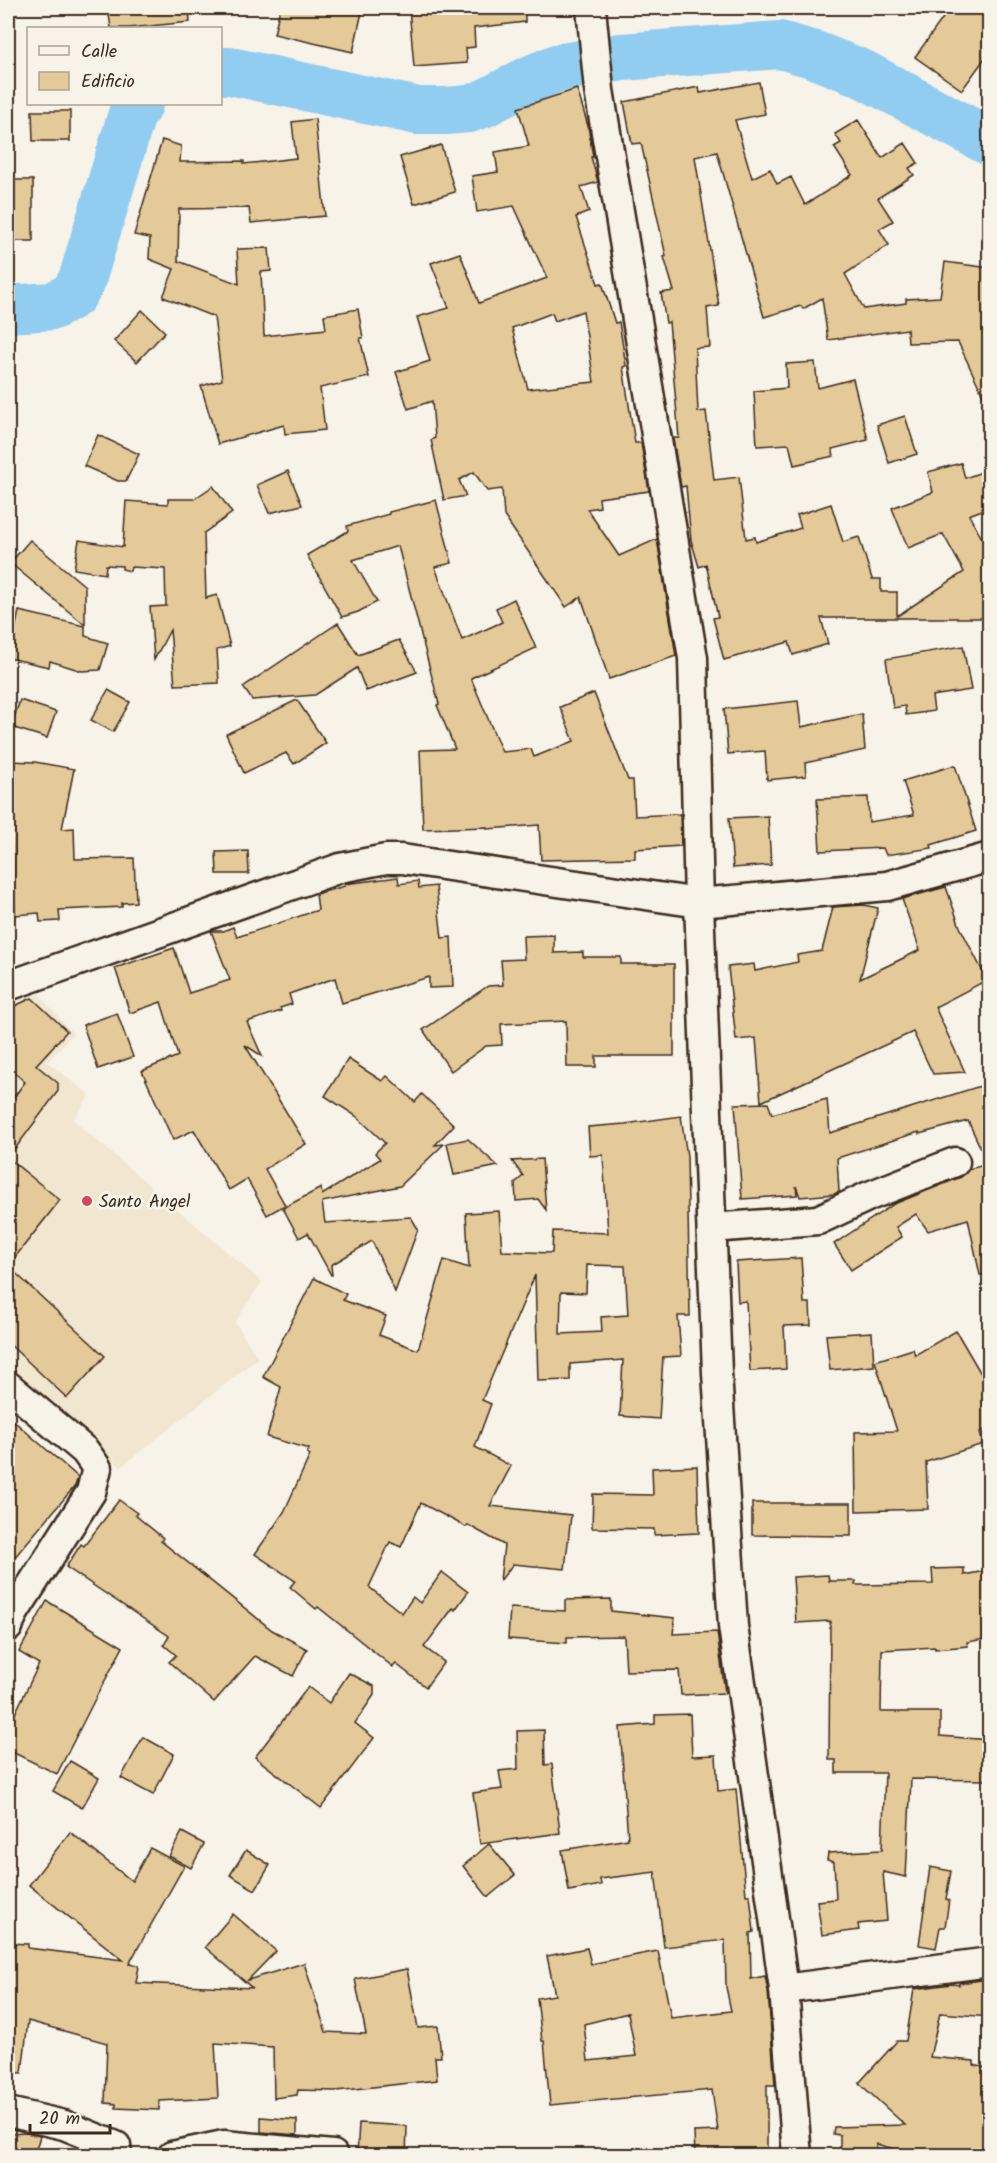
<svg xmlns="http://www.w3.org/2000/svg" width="997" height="2163" viewBox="0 0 997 2163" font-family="Kalam,sans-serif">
<rect width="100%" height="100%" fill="#f7f3e8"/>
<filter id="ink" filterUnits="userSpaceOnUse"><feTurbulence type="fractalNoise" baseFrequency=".0167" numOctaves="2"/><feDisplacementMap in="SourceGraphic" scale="12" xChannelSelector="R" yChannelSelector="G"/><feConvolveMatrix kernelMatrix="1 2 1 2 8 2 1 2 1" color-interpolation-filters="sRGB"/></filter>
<g filter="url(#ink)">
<path fill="#f1e6d0" d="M39,994L73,1034L47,1062L90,1095L73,1120L262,1282L235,1322L258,1358L121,1467L8,1370V1006Z"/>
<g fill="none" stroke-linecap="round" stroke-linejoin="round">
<g stroke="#91ccf1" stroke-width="48">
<path d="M220,71H230L418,111H445L469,109L483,104L531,79L557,68L622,57L780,45L812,54L861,73L990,142"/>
<path d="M8,309L53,306L73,295L82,280L132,114L139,104"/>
</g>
</g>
<g fill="#e4c999" stroke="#3b2a1e" stroke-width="1.5" fill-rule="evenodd">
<path d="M108,8H189L190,22L129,28H111Z"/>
<path d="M280,8H340L362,12L353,52L274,34Z"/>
<path d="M409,8H525V22L474,28L475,47L466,48L467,63L414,67Z"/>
<path d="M950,8H990V51L962,90L915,57Z"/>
<path d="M759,82L765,114L735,120L752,178L770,169L777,184L791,177L805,205L852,175L834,147L841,143L835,134L858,120L882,158L905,143L918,163L909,168L914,175L878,198L893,221L879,229L889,245L845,274L864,309L906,303V299L940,297L945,262L990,268V410L958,342L908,343L907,329L828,340L822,298L803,309L801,306L764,317L717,152L695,157L719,306L707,308L710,347L695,348L698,412L706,411L714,480L739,477L746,539L755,537L756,542L801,528L797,515L831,504L843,542L859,537L872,579H881V592H897V616L964,572L943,534L908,548L892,508L933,492L928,472L961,463L965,478L990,469V507L969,515L990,553V614L982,618H821L828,644L793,655L789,642L724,660L713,618L718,617L706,564L699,567L691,540L686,486L681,487L673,438H679L669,322L666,323L661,293L674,291L664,257L666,256L641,143L632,144L624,102L699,87L700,93Z"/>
<path d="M577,89L588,126L593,157H591L598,182L581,187L589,212L576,217L598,284L602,283L615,323L619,322L626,366L623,367L635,443H641L649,491L599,498L600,507L587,509L619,556L657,539L676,656L609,679L581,597L566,607L504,516L502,489L487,491L474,472L459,480L466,496L444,500L431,440L435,438L432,401L408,409L396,372L430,361L417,317L449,308L431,263L460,253L479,303L547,278L514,206L477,212L472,176L498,172L495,152L529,146L518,108ZM583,311L594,382L528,389L512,328L552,313L555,321Z"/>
<path d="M32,111H70V141H33Z"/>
<path d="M315,119L325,216L251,223L249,208L179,209L178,261L239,284L237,249L269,248L271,271L261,272L264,336L326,329L324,315L358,309L363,338H360L369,377L320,388L325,430L285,434L284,425L218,444L201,386L222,380L214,317L163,297L174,269L149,259L150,238L134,235L162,140L181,146L180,162L244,161V164L296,158L292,122Z"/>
<path d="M441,145L455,192L414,204L400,157Z"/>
<rect x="8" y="180" width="25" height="61"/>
<path d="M142,310L165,332L137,362L114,341Z"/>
<path d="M815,362L818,388L853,379L868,440L832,449L834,456L794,465L789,444L757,446L754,391L787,388L786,364Z"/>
<path d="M905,416L917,454L889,463L877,425Z"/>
<path d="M98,435L139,454L126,481H118L84,466Z"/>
<path d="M288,471L302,505L269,513L257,485Z"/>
<path d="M213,486L232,513L204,533L206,598L217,595L230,646L217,650L219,683L175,685L170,630L154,660L150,607L166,606L165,569L131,567L130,571L122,569V566L106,565L105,574L74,569L79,540L123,547L126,501L168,504V499H194Z"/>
<path d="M436,500L452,563L435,567L462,640L502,622L496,608L514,599L536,648L471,678L502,752L531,749L534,757L574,741L560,707L594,693L628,780H633L635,816L680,814L681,846L635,849V858L541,860L539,825L487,829V827L423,829L420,750L455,749L437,705L439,704L398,546L353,560L377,602L358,612L342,617L307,555L348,531L347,526L389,514V512Z"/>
<path d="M30,540L85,586V625L10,563Z"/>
<path d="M19,611L85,626V636L108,643L100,670L82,671L50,661L49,667L9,658Z"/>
<path d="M338,623L358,655L399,640L417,672L366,691L357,668L315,695L252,700L243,687Z"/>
<path d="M963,646L971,690L932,696L934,711L906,715L905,706L893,708L886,659Z"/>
<path d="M108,690L130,702L113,732L91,720Z"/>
<path d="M20,700L56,712L47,738L11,727Z"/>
<path d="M297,700L326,743L294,764L286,753L244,773L226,734Z"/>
<path d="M798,701L801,727L862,714L865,750L805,763L806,776L767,780L765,751L728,754L724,709Z"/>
<path d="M8,761L35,762L74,769L62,829L74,828L75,859L134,858L136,902L122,903V907L59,910L60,921L40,922L39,913L15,915Z"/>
<path d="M955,765L976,831L931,845L932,848L886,855L883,848L820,851L817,799L868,797L869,822L914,815L903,781Z"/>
<path d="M768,816L771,865L733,868L729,818Z"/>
<path d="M248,851L249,874H217L216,852Z"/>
<path d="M398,877L399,884L418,881L419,888L436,886L442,938L451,937L453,987L429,988V977L342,1003L335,978L289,994L292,1004L280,1008L281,1011L247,1022L262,1056L245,1045L306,1144L265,1169L285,1205L267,1215L247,1179L229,1190L194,1130L173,1140L142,1071L178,1056L161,1002L130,1013L115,968L174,948L189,993L230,980L211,931H223L233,927L237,937L318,910L316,894L345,886V884Z"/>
<path d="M946,887L960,927L987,980L935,1007L965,1072L933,1074L913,1032L761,1102L756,1038L736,1040L728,967L754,964L755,971L798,962L797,955L822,951L833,907L864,905L878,908L860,979L920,950L902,899Z"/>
<path d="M554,935V953L583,952V957H621V964H674V1056H596V1067H567L566,1021L501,1024L502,1045L486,1046L451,1071L423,1030L488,986L503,985L501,960L524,959L523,936Z"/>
<path d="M32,998L67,1031L36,1065L58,1083V1091L8,1158L60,1200L8,1266L105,1356L67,1398L8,1343V1105L25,1082L8,1067V1009Z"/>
<path d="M117,1013L133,1057L98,1069L83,1025Z"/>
<path d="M348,1059L382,1081L387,1076L415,1102L422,1094L454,1125L435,1145L444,1144L400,1186L322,1202L325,1223L411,1217L418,1229L395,1292L372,1241L331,1265L332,1275H331L308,1233L299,1238L283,1208L321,1188L322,1195L380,1159L375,1153L385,1143L356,1116L325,1096Z"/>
<path d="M990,1083V1274L980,1275L968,1219L928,1231L916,1214L896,1227L902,1237L851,1270L834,1244L894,1204L961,1177L969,1169L988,1164L968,1121L919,1134V1132L837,1158L839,1192L834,1194L800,1197L796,1186L797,1195L742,1199L735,1104L768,1103L772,1114L827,1099L830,1133Z"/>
<path d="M681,1116L687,1156L690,1316H678L681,1356L663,1357L659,1419L620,1416L623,1360L570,1364V1380L538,1381L535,1275L482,1400L491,1404L475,1447L511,1466L490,1506L571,1515L565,1569L513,1564L500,1581L504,1545L468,1525L466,1527L421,1503L401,1547L390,1542L369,1587L402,1613L413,1597L420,1603L442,1572L468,1592L455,1610L453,1608L424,1647L444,1662L426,1687L396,1664L393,1667L318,1607L316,1609L290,1587L295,1581L255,1554L284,1512L310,1455L307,1453L309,1449L267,1437L281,1387L263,1377L314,1278L346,1294L343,1300L386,1316L379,1335L418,1350L444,1260L469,1268L466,1213L499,1211L502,1251L552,1253L553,1231L608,1233L603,1155L590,1156L588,1127L625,1124ZM587,1265L625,1266L628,1315L601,1317L602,1332L560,1334L561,1292L586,1293Z"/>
<path d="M468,1139L498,1166L454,1175L447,1143Z"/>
<path d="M542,1159L546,1210L538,1199L516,1201L515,1183L523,1176L512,1161Z"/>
<path d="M801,1258L804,1303H810L811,1325L784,1326L786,1369L750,1371L746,1301L738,1302L736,1262Z"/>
<path d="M956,1331L990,1389V1428L980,1432L983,1444L926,1462L928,1509L856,1511L855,1432L897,1431L875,1361L913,1349L915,1355Z"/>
<path d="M872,1332L874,1366L830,1370L826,1335Z"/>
<path d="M8,1416L78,1477L75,1486L8,1565Z"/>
<path d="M697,1466L699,1533L654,1535V1529L592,1528L593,1494L653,1495L652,1468Z"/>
<path d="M119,1500L137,1513L135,1515L163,1538L161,1541L272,1630L307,1649L293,1676L255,1656L214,1702L169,1662L176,1655L164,1645L169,1636L66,1567L81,1544L84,1546Z"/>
<path d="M752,1503H851V1536L752,1535Z"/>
<path d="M964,1568V1575L990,1570V1638L967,1642L968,1646L935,1649V1647L882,1650L881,1712H940V1736L990,1740V1780L911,1779L906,1877L883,1872L887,1921L858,1924L859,1930L822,1935L817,1901L836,1899L834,1862L827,1860L828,1853L882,1850L885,1773H836V1760H829L830,1621L796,1623L793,1577L828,1575L829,1581H856L855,1585L933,1584L932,1569Z"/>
<path d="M611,1599V1611L675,1618L673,1634L717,1632L725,1693L681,1695L679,1670L626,1671L624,1636L567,1637V1643L508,1639L510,1608L565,1611V1600Z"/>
<path d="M47,1601L123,1647L95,1699L57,1774L8,1750V1728L39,1664L19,1652Z"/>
<path d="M349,1673L374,1686V1695L355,1723L374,1738L321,1808L255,1757L308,1687L329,1703Z"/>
<path d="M690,1714L692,1756L716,1755L718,1791L736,1789L746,1895H750L754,1932L750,1933L751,1979L765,1976L768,1991L775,2085H767V2155L695,2156L694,2132L718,2131L712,2090L550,2105L544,2041H542L537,1998L555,1995L547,1956L587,1948L591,1964L658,1951L671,2018L731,2011L726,1987L725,1940L664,1947L655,1872L600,1879L601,1885L569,1891L562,1850L628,1839L620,1727L655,1724V1715ZM628,2013L636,2056L588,2061L584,2024Z"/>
<path d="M544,1730L545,1765L552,1764L560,1833L480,1844L473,1793L502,1789L499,1771L518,1769L517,1731Z"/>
<path d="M143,1737L174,1754L153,1795L121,1778Z"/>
<path d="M70,1761L99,1778L82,1808L53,1791Z"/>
<path d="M70,1832L132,1881L150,1848L184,1866L129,1964L139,1966L136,1983L252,1988L205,1947L233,1914L276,1951L248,1980L304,1963L326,2032L366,2034L355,1979L407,1969L418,2028L438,2026L441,2057H435L437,2080L336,2091L298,2090L297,2095L274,2098L273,2047L215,2043L218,2098L159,2101V2110L116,2108V2104L105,2103L107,2043L28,2021L22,2073L8,2072V1943L28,1944V1948L123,1960L29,1885Z"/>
<path d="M182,1832L204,1844L191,1868L169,1856Z"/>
<path d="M489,1844L515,1875L488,1897L463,1866Z"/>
<path d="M246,1850L270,1865L255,1890L230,1875Z"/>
<path d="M930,1867L951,1871L946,1899L949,1900L945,1927H940L936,1948L919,1945Z"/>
<path d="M990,1979V2017L940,2013L930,2057L974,2061V2065L990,2069V2156H920L876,2144V2156H840V2135L833,2134L834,2127L905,2125L859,2083L897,2041H906L914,1989L952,1984L959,1985V1983Z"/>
<path d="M261,2117L297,2120V2135L261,2132Z"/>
<path d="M359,2123L407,2126L406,2156H357Z"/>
<path d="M26,2133L40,2136L34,2156H8V2134Z"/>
</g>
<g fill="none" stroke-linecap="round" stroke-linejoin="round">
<g stroke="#3b2a1e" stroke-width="33">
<g id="minor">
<path d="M591,8L599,90L693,658L699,903L717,1373L733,1626L784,1989L797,2156"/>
<path d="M8,986L340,868L386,859H402L699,903L887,886L990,857"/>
<path d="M712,1228L818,1220L869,1196L955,1162"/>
<path d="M8,1386L85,1451L97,1468L91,1492L13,1614L8,1627"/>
<path d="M784,1989L990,1962"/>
<path d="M8,2112L64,2125L116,2146L117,2156"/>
<path d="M172,2156L224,2145L333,2155"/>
</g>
</g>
<use href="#minor" stroke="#f7f3e8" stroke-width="28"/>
</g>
</g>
<circle fill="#d1495b" stroke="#f7f3e8" stroke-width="2" cx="87" cy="1201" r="6"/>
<g text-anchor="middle" stroke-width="6" stroke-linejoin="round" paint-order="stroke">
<g font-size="18" fill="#3b2a1e" stroke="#f7f3e8" text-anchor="start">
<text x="99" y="1207">Santo Angel</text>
</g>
</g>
<rect width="997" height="2163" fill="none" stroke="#f7f3e8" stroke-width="30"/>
<rect x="15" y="15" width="967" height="2133" fill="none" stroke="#3b2a1e" stroke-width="2" filter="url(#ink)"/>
<rect x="27" y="27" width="195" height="78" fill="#f7f3e8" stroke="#aca397" stroke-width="1.5"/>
<rect x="39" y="46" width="30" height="9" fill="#f7f3e8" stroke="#aca397" stroke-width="1.5"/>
<text x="81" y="57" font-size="18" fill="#3b2a1e">Calle</text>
<rect x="39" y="72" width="30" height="18" fill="#e4c999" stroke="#aca397" stroke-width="1.5"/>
<text x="81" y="87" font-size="18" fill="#3b2a1e">Edificio</text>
<path d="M30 2124v9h80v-9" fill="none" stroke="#3b2a1e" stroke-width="3"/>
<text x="39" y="2124" font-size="18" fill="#3b2a1e" stroke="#f7f3e8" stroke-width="4.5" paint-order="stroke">20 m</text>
</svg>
